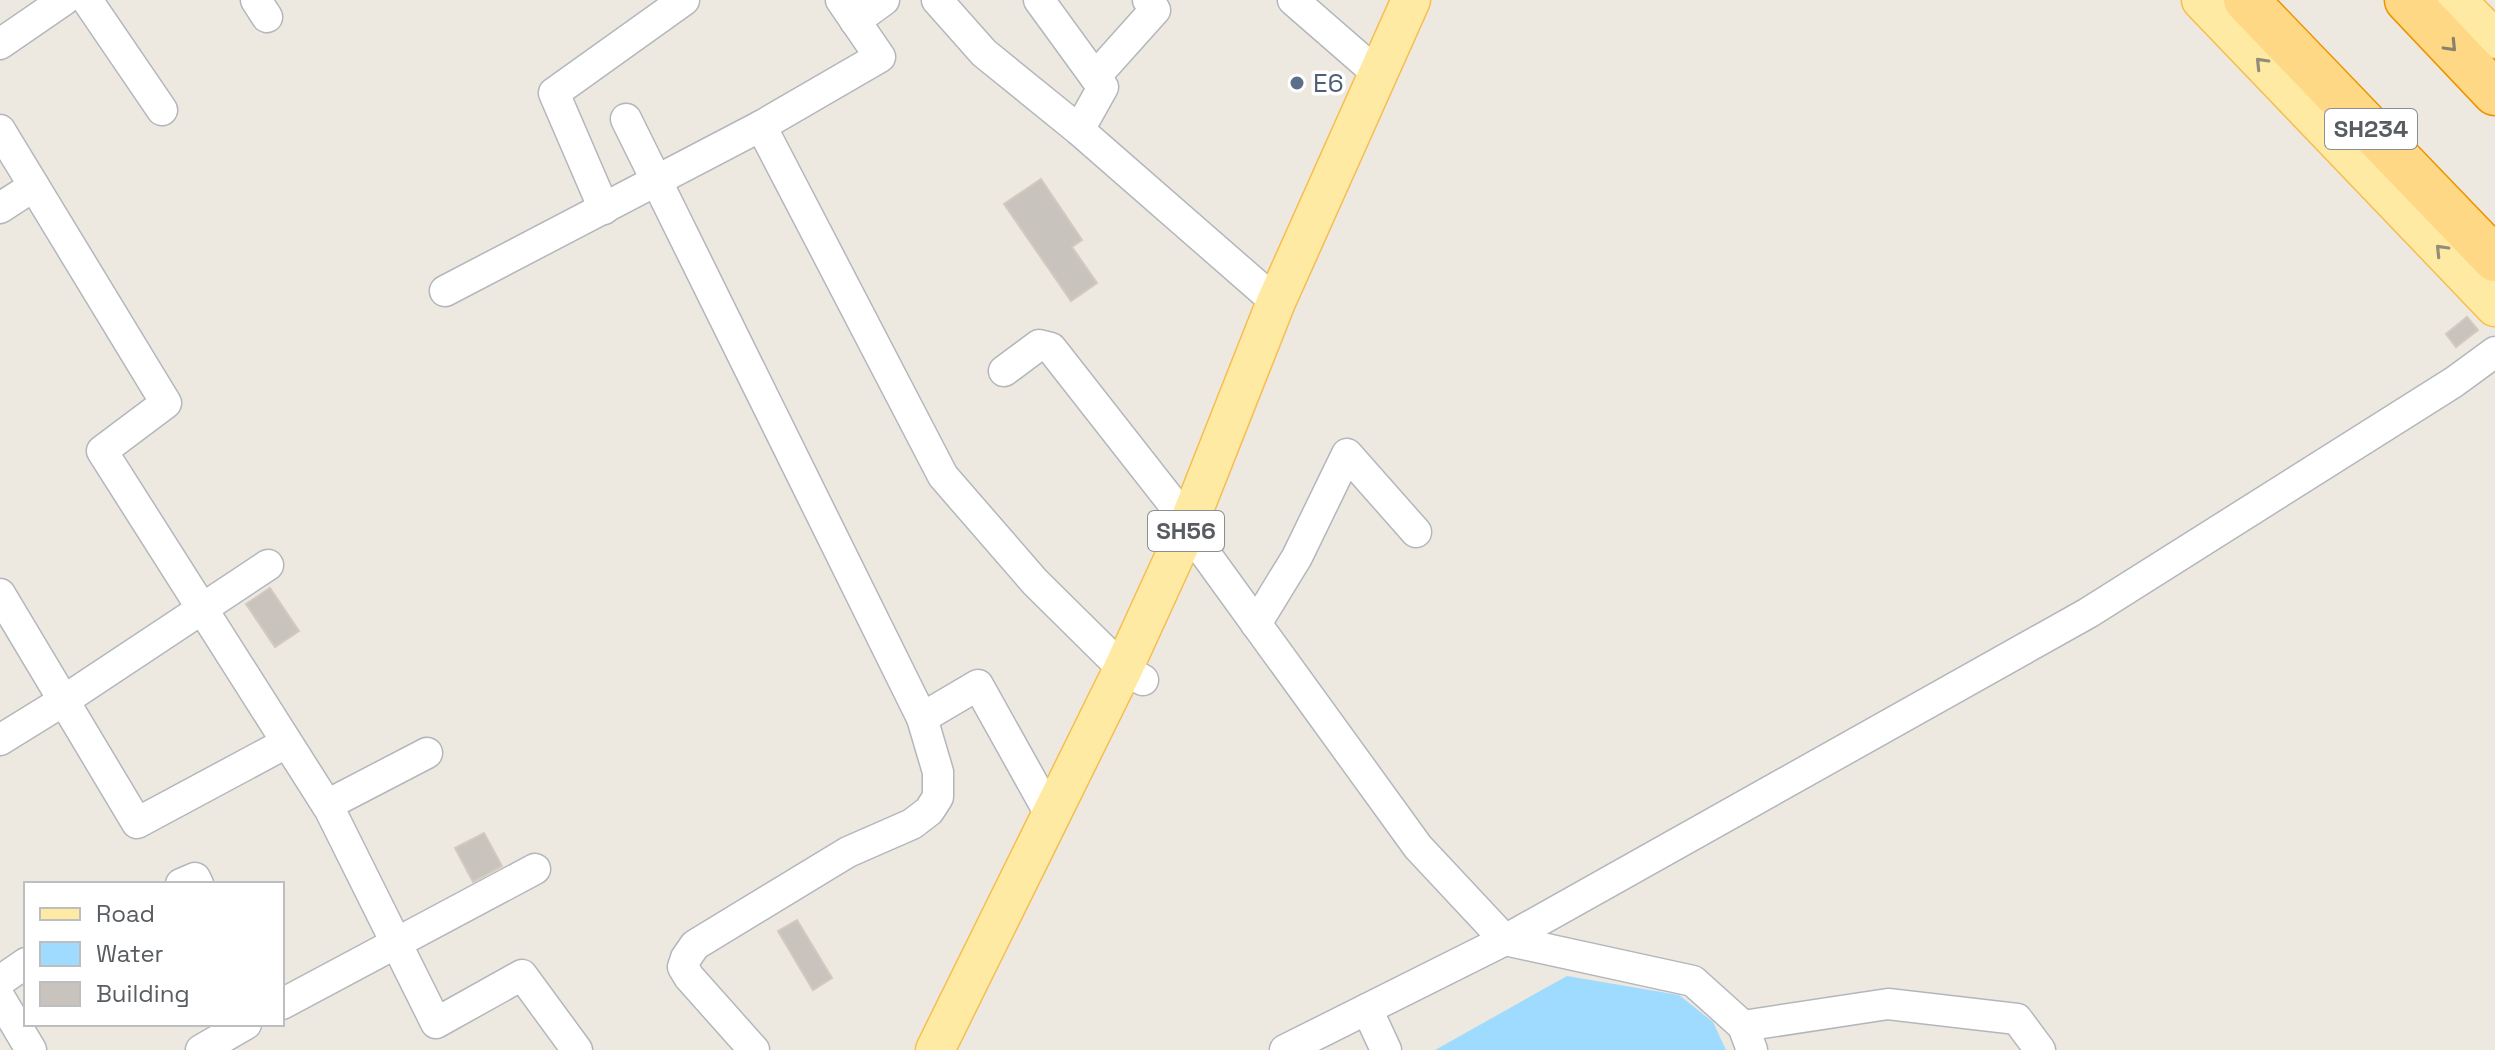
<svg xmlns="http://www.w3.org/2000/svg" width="2495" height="1050" viewBox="0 0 2495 1050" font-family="'Space Grotesk',sans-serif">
<rect width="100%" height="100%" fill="#ede9e0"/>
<path fill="#9edbff" d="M1567,976L1679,995L1713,1022L1726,1050H1435Z"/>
<g fill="#c8c3bd" stroke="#d2cabe" stroke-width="2">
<path d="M1041,179L1082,240L1072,247L1097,283L1071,301L1004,204Z"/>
<path d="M2467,317L2478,330L2456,347L2446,334Z"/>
<path d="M270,588L299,631L275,647L246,604Z"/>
<path d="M484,833L502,866L473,882L455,848Z"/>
<path d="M797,920L832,978L813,990L778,931Z"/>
</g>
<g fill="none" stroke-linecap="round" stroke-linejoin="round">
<g stroke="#b3b7bc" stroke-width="33">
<g id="minor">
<path d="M87,0L162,110"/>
<path d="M256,0L267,17"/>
<path d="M937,0L984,53L1079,130L1276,302"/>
<path d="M1039,0L1095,77"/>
<path d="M1293,0L1378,74"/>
<path d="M855,21L884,0"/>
<path d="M0,44L64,0"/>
<path d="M626,119L922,718L978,685L1051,816"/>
<path d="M761,126L943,476L1035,582L1123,669L1143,680"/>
<path d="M0,130L34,186L0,208"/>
<path d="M1079,130L1103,87L1095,77L1155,10L1148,0"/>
<path d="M34,186L166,403L102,451L330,810L436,1023L522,975L577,1050"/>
<path d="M604,209L554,93L684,0"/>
<path d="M445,291L761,126L880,57L841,0"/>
<path d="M1004,371L1039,345L1051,348L1189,524"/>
<path d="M1202,549L1418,847L1505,940L1693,981L1743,1026L1752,1050"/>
<path d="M0,594L137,823L286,743"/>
<path d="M1256,624L1297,557L1347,454L1416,532"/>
<path d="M0,740L63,701L268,565"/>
<path d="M327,805L427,753"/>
<path d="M181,884L195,878L198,884"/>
<path d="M0,981L26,963"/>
<path d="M0,998L31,1050"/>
<path d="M282,1004L535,869"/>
<path d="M1367,1009L1386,1050"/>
<path d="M1743,1026L1888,1004L2017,1019L2040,1050"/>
<path d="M201,1050L246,1024"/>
<path d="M754,1050L689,977L683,967L686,958L695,945L848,852L912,824L929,811L938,797V772L922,718"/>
<path d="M1285,1050L1505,940L2088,613L2454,382L2495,352"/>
</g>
</g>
<g stroke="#f7bd4f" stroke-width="41">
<g id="major">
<path d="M2201,0L2495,307"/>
<path d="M2456,0L2495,39"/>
<path d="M935,1050L1123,669L1182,540L1276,302L1411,0"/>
</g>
</g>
<g stroke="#ed9400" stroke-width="47">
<g id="highway">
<path d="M2246,0L2495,259"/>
<path d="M2407,0L2495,93"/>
</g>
</g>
<use href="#minor" stroke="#fff" stroke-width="30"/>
<use href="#major" stroke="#ffeaa3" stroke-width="38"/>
<use href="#highway" stroke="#ffd885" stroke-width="44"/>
</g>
<defs><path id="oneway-chevron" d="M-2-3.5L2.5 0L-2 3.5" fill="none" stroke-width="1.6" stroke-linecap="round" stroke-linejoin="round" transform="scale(2)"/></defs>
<use stroke="#8b826c" href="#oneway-chevron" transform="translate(2451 46) rotate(46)"/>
<g stroke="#938e79">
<use href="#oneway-chevron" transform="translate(2261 63) rotate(-134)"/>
<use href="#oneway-chevron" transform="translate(2441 250) rotate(-134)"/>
</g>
<circle fill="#5c6f8a" stroke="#fff" stroke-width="3" cx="1297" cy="83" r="8"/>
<g text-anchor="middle" stroke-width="7" stroke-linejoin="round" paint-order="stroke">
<g fill="#fff" stroke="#8b8e91" stroke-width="2">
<rect x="2325" y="109" width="92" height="40" rx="6"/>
<rect x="1148" y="511" width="76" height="40" rx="6"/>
</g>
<g font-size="24" font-weight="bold" fill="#595d62">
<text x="2371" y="137">SH234</text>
<text x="1186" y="539">SH56</text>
</g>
<g font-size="26" fill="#4e5e75" stroke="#fff" text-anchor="start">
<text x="1313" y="92">E6</text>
</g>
</g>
<rect x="24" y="882" width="260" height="144" fill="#ffffff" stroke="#bdbec0" stroke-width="2"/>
<rect x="40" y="908" width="40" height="12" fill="#ffeaa3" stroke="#bdbec0" stroke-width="2"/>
<text x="96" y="922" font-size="24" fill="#595d62">Road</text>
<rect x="40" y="942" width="40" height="24" fill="#9edbff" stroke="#bdbec0" stroke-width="2"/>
<text x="96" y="962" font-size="24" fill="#595d62">Water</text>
<rect x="40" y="982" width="40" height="24" fill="#c8c3bd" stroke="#bdbec0" stroke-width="2"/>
<text x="96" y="1002" font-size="24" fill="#595d62">Building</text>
</svg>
